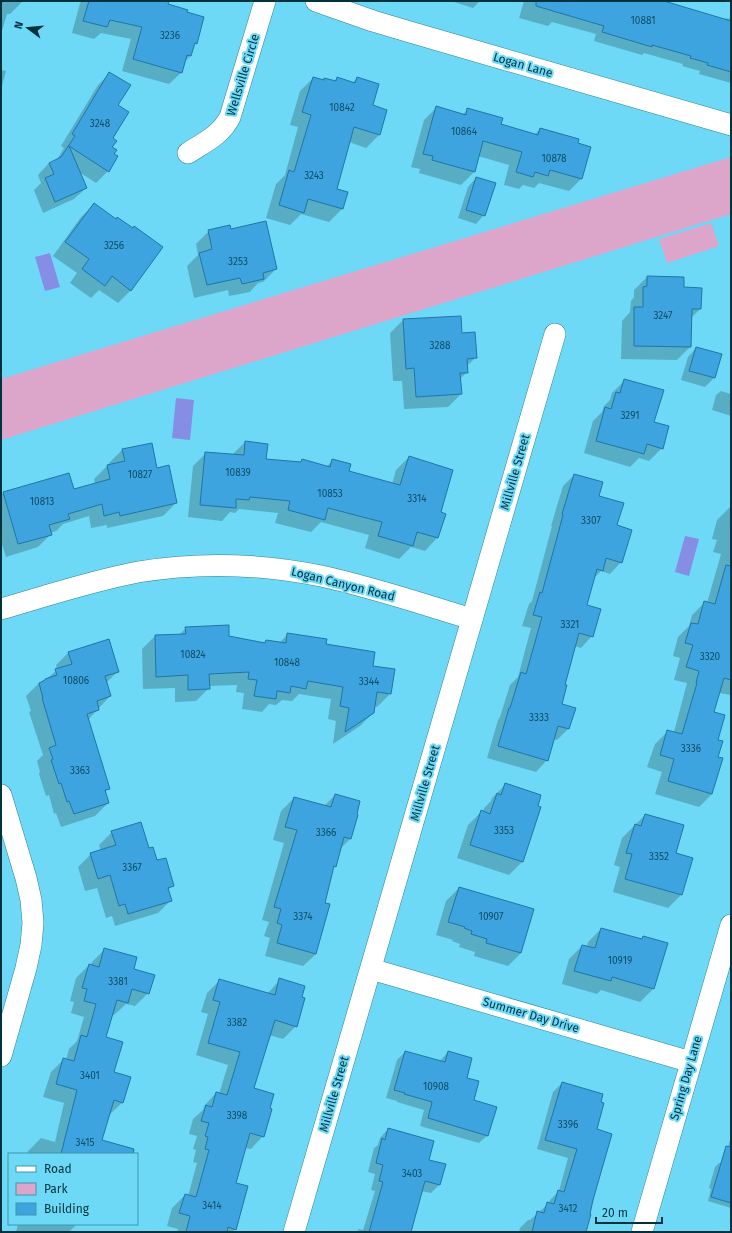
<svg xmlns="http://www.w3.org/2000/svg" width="732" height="1233" viewBox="0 0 732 1233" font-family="'Fira Sans',sans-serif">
<rect width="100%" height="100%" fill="#6dd9f6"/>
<g fill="#dca6cb">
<path d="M731,157V214L1,440V379Z"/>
<path d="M711,223L719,246L667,263L659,239Z"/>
</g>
<g fill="#858ee4">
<path d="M50,253L60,287L45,291L35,257Z"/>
<path d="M176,398L194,400L190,440L172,438Z"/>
<path d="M685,536L699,539L689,576L675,572Z"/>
</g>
<g fill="#0003">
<path d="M1,1H23L10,14H7L1,34Z"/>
<path d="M82,1H166L167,5L186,13L196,43L193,46L190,56L185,62L182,72L169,84L122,71L131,39L101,33L94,39L72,33L80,3Z"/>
<path d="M451,1H480L473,8Z"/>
<path d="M524,1H665L664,2L724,20L726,18L729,19L731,15V83L699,74L700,71L682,66L683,64L644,53L642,55L594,41L596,34L552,22L548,26L519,18Z"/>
<path d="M1,70L6,71L1,90Z"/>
<path d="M110,73L117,105L111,138V148L113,154L108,171L96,183L79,172L86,188L74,199L43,213L34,190L41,183L38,175L49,163L56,161L64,148L61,146L98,85Z"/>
<path d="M313,78L323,80L325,79L334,81L337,78L352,83L357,78L371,106L379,135L366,148L349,142L336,190L342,209L329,222L301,214L290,225L266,218L276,184L285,175L298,127L290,125L300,91Z"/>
<path d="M437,107L462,115L468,109L500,125L534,135L540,129L577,143L581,179L569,191L539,183L534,188L523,185L519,189L504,185L509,165L478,156L474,172L461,185L419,173L420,169L411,167L424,120Z"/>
<path d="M476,178L484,215L476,224L458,218L468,187Z"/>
<path d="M94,205L131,290L118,303L99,290L91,298L70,283L77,273L53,256L81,217Z"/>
<path d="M231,230L276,269L263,282L258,283L250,292L229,296L228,290L194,298L187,266L198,255L196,244L209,231Z"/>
<path d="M647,277L683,288L700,309L690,319V347L677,360L621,359L622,321L630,312L631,301L634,297V290Z"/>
<path d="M403,320L461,334L476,357L466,367L467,372L460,379L461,394L448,407L404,409L402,381H393L390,333Z"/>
<path d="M696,348L720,355L714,378L705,387L681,380L688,357Z"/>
<path d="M625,380L653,422L662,448L649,461L639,458L630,467L584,453L593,421L602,412L604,406L610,400L612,393Z"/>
<path d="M721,391L731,394V416L712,410L716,395Z"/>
<path d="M245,442L265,460L299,463L302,460L326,467L333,460L348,472L392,484L396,470L409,457L439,513L437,538L425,551L411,547L399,559L365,548L369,535L321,522L311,532L275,523L278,513L239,509L235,513L230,512L222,521L188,517L193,466L206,453L232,455Z"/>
<path d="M122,450L157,469L176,503L163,516L107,528V525L91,528L89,516L63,524L56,531L50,533L51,534L38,547L6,557L1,541V494L68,474L73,490L95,484L94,479L107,466H110L109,463Z"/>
<path d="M574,475L598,497L616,526L621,562L610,574L601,571L594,578L586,606L592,636L581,648L574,646L564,686L561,704L568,729L557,740L553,739L547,760L536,772L487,758L498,720L500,717L510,685L518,677L531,628L522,626L529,604L532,601L552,526H551L563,486Z"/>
<path d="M730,507L731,508V695L719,693L713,712L717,758L712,794L699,807L655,794L662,772L647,767L655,744L668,731L674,732L687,683L674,680L680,658L673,656L678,637L689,626L692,615L705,602L707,603L721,554L713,552L717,540L712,539L717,520Z"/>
<path d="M186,628L263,643L266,641L279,643L288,634L325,645L372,667L394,670L390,694L377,707L374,706L373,713L360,726L333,744L336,721L328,719L331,699L299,694L292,701L282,700L276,705L269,704L262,712L242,709L244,693L236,692L237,685L209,686V688L196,701L175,702V688L143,689L142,649L155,636L179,635Z"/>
<path d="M69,652L118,671L106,683L110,696L88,720L109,788L104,793L108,803L95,816L61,827L56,813L54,814L49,795L46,796L39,774L40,772L37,761L43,755L29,712L31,711L26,696L39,683L43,682L57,670L56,665Z"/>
<path d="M505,785L540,808L522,862L509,875L457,858L468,825L481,812H483L484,808L491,801L492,798Z"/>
<path d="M335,795L350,839L340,849L335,866L333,868L324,903L316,954L303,966L265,956L270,938L264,936L269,922L262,920L284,843L273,840L281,811L294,798L324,806Z"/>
<path d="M645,815L675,854L681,895L668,908L613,892L620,867L614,865L622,838Z"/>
<path d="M112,832L148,849L173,885L168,890L171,900L158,913L115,926L112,916L106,918L97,888L85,891L78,867L91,854L101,851L99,845Z"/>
<path d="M459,888L521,953L508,966L474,956L475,952L459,947L460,944L452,941L453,940L436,935L446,901Z"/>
<path d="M601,929L641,940L644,937L653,989L640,1002L601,990L597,994L562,984L569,959L582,946L587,947L588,942Z"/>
<path d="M105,949L133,969L148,993L135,1006L126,1004L114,1015H112L105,1038L113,1073L123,1102L109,1115L101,1141V1154H27L28,1151L41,1138L55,1142L64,1103L43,1097L51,1072L64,1059L66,1060L69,1049L77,1041L84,1017L71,1013L74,1002L70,1001L76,978L89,965H91L92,962Z"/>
<path d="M220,980L267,994L280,980L301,998L296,1026L283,1039L269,1035L253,1089L263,1136L251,1149L245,1148L235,1183V1229L232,1232H177L178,1229L167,1226L172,1208L185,1195L188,1196L197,1163L193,1162L196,1150L193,1149L197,1136L189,1134L193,1119L203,1110L204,1106L216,1093L219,1094L228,1065L196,1055L208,1014L201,1012L207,993Z"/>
<path d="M405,1052L440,1061L448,1052L465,1079L472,1101L488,1135L479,1143L420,1126L424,1110L397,1102V1101L386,1098L397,1060Z"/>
<path d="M562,1083L595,1130L588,1214L585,1232H519L520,1228L528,1220H530L549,1203L550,1200L559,1191L568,1158L537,1149L553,1092Z"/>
<path d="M388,1129L428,1160L439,1185L431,1193L421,1191L391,1232H356L359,1229L363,1230L375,1191L371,1190L375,1174L368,1172L374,1148L378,1145L380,1138Z"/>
<path d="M730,1140H731V1208L708,1201L711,1189L709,1188L715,1167L719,1163L723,1164Z"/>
<path d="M18,1224H75V1226L69,1232H16Z"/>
</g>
<g fill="#3da4df" stroke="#2076a5">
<path d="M89,1H169L168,4L188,10L187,12L204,17L197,44L195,43L191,56L187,55L182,73L133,59L142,27L110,20L107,27L83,21Z"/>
<path d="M536,1H664L731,21V72L707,65L708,63L690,58L691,56L652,45V47L602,32L604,26L536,6Z"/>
<path d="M109,72L131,85L118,105L129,112L113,138L117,141L112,147L117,150L114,154L118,156L109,172L69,146L87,188L55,202L45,178L54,174L49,163L61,157L75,136L72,134Z"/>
<path d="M313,77L324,80V78L336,81L337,77L355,83L357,77L379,84L373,105L387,110L380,135L354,127L337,189L348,192L343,209L308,199L304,213L279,205L289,170L294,172L311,115L302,112Z"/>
<path d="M436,106L466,115L467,108L503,118L501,124L538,135L540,128L579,139L578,143L591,147L582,179L550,170L548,176L535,172L533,177L516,172L522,152L483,141L475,172L432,160L433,156L423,154Z"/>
<path d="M476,177L496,183L485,216L466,210Z"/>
<path d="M94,203L116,219L117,217L133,228L134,226L163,247L131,291L112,276L105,286L82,269L89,259L65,242Z"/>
<path d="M266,221L277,269L263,273L264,279L242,284L240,278L207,285L199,253L212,249L208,230L230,225L231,229Z"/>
<path d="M647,276L684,277V287L702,288L701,309H692L691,347L634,346V307H643V287L647,286Z"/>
<path d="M461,316L462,333L475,332L477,358L467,359L468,373H460L462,394L416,397L414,368L406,369L403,319Z"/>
<path d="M696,347L722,354L715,378L689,371Z"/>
<path d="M624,379L664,390L654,422L669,426L663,449L647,444L644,454L596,441L605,407L611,409L616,392L620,393Z"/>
<path d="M245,441L268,444L266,459L301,462L302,459L330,467L332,459L351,464L349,471L400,485L409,456L453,470L441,512L446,514L438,538L417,532L413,546L378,536L382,522L328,508L325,520L288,510L290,501L250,497L249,500L236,499V508L200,505L205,452L244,455Z"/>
<path d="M152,443L157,468L169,465L177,503L120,516L119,512L104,516L102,504L68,514L70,519L49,525L52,535L18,544L3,492L69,473L74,489L110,479L107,465L125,461L122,449Z"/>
<path d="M574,474L603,482L599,496L624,503L617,525L632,530L622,563L606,558L603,571L597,569L587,605L601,609L593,637L579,633L565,685H567L562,704L576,708L569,729L558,726L548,761L498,746L509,708H510L521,672L526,674L542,617L533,615L540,592L542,593L563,515L562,514Z"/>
<path d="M726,565L731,566V680L724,678L714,712L725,715L718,740L723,741L718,757L723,758L712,794L668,781L674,759L660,755L667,730L682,734L697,683H696L699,671L686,667L693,645L685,643L691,623L698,624L704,601L715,604Z"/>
<path d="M229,625V636L265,643L266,640L286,643L287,633L327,639L326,644L375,652L373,666L395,669L391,694L377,692L374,713L345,732L349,708L340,706L343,687L308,681L306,689L291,686L290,693L277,691L276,699L254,696L257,680L248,679L249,672L209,674L210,689L188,690V675L156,677L155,635L186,634L185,627Z"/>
<path d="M109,639L119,672L105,676L111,696L97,701L99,710L87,714L110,789L105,790L109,803L74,814L69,801L67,802L61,783L59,784L51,760L53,759L49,748L56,745L42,698H43L39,683L45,680V679L57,675L55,669L72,664L68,652Z"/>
<path d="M505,783L541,795L538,806L541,807L523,862L470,845L481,810L490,814L497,793L501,795Z"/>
<path d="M335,794L360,801L357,814L358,815L351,839L344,837L336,867L334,866L325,903L330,904L316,954L277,943L282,925L277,923L281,909L274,907L297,830L285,827L294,797L331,807Z"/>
<path d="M645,814L684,825L676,853L693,858L682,895L625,879L632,854L626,853L635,824L641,826Z"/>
<path d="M141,822L149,848L153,847L157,860L166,858L174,886L168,888L172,901L128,914L125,904L119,906L110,875L98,879L90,853L116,845L111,831Z"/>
<path d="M459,887L534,909L521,953L486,943L487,939L471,934L472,931L464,928L465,927L448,922Z"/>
<path d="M601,928L642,939L643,936L668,943L654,989L612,977L611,981L574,971L582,945L595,948Z"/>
<path d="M104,948L137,957L134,969L155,975L149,994L132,989L128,1003L117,1000L106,1037L123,1042L114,1072L131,1077L123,1103L114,1100L102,1140L134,1149L133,1154H61L77,1090L56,1084L63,1058L74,1061L81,1035L87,1037L96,1004L84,1001L87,989L82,988L89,964L99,967Z"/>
<path d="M279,978L305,986L302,997L305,998L297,1027L275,1020L254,1088L274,1094L270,1108L272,1109L264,1137L250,1133L236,1183L248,1186L236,1230L228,1227L227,1232H186L190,1216L179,1213L185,1194L196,1197L209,1150L205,1149L208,1137L205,1136L209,1123L201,1121L206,1105L212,1107L216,1092L227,1095L240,1052L208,1043L220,1002L213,1000L219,979L275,995Z"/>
<path d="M405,1051L445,1062L448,1051L472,1058L467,1078L479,1081L474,1100L497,1107L488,1136L428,1118L432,1102L404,1094L405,1093L394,1090Z"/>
<path d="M562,1082L603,1094L601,1102L604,1103L597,1129L612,1134L593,1200L590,1214H591L586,1232H532L537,1211L544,1213L547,1202L554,1204L558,1190L564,1192L577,1149L545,1140Z"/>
<path d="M388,1128L434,1141L429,1160L446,1164L440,1185L425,1181L411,1232H369L383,1182L379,1181L383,1165L376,1163L382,1138L385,1140Z"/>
<path d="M726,1146L731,1147V1203L711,1197Z"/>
</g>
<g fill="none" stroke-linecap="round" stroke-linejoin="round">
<g stroke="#2f8399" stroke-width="22">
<g id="minor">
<path d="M316,1L373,21L410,32L731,125"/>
<path d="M188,153C205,142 221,135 230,117L265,1"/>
<path d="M1,609C46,596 91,581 138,572C198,562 262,564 321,576C372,587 422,604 472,619"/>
<path d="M1,795L26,878L31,900L33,923L31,945L26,968L1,1056"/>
<path d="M371,969L691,1062"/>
<path d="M294,1232L555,334"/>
<path d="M642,1232L731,925"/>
</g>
</g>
<use href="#minor" stroke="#fff" stroke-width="21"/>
</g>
<g text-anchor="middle" stroke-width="4" stroke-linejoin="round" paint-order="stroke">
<g font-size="10" fill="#0f4e66">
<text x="643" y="24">10881</text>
<text x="170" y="39">3236</text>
<text x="342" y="111">10842</text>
<text x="100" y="127">3248</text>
<text x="464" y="135">10864</text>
<text x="554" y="162">10878</text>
<text x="314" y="179">3243</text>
<text x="114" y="249">3256</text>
<text x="238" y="265">3253</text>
<text x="663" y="319">3247</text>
<text x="440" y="349">3288</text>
<text x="630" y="419">3291</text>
<text x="238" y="476">10839</text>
<text x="140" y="478">10827</text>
<text x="330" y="497">10853</text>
<text x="417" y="502">3314</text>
<text x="42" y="505">10813</text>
<text x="591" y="524">3307</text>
<text x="570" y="628">3321</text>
<text x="193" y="658">10824</text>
<text x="710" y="660">3320</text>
<text x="287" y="666">10848</text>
<text x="76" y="684">10806</text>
<text x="369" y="685">3344</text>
<text x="539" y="721">3333</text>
<text x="691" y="752">3336</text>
<text x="80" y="774">3363</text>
<text x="504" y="834">3353</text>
<text x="326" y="836">3366</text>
<text x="659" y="860">3352</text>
<text x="132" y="871">3367</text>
<text x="303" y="920">3374</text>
<text x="491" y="920">10907</text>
<text x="620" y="964">10919</text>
<text x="118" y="985">3381</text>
<text x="237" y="1026">3382</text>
<text x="90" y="1079">3401</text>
<text x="436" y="1090">10908</text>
<text x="237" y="1119">3398</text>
<text x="568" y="1128">3396</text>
<text x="85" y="1146">3415</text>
<text x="412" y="1177">3403</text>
<text x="212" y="1209">3414</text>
<text x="568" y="1212">3412</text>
</g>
<g font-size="12" fill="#00323e" stroke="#6dd9f6">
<text transform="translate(523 65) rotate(16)" y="4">Logan Lane</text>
<text transform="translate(243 75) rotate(-73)" y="4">Wellsville Circle</text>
<text transform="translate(515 472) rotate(-74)" y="4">Millville Street</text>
<text transform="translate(343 584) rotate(14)" y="4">Logan Canyon Road</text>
<text transform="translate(425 783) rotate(-74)" y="4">Millville Street</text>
<text transform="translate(531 1015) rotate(16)" y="4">Summer Day Drive</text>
<text transform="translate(686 1078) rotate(-74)" y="4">Spring Day Lane</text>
<text transform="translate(334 1094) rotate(-74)" y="4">Millville Street</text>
</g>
</g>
<rect width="732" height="1233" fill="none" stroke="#00323e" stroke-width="4"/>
<rect x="8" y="1153" width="130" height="72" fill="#6dd9f6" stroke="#4196ac"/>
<rect x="16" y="1166" width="20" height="6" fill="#ffffff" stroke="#4196ac"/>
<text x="44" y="1173" font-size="12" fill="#00323e">Road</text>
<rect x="16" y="1183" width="20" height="12" fill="#dca6cb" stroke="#4196ac"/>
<text x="44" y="1193" font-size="12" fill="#00323e">Park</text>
<rect x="16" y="1203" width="20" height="12" fill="#3da4df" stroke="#4196ac"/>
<text x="44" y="1213" font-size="12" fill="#00323e">Building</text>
<g transform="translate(28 28) rotate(286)" stroke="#6dd9f6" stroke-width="3" paint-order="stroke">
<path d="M0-3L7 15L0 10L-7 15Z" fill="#00323e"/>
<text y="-6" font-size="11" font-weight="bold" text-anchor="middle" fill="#00323e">N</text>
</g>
<path d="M596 1217v6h66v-6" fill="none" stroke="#00323e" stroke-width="2"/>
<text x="602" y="1217" font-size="12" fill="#00323e" stroke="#6dd9f6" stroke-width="3" paint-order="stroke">20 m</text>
</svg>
